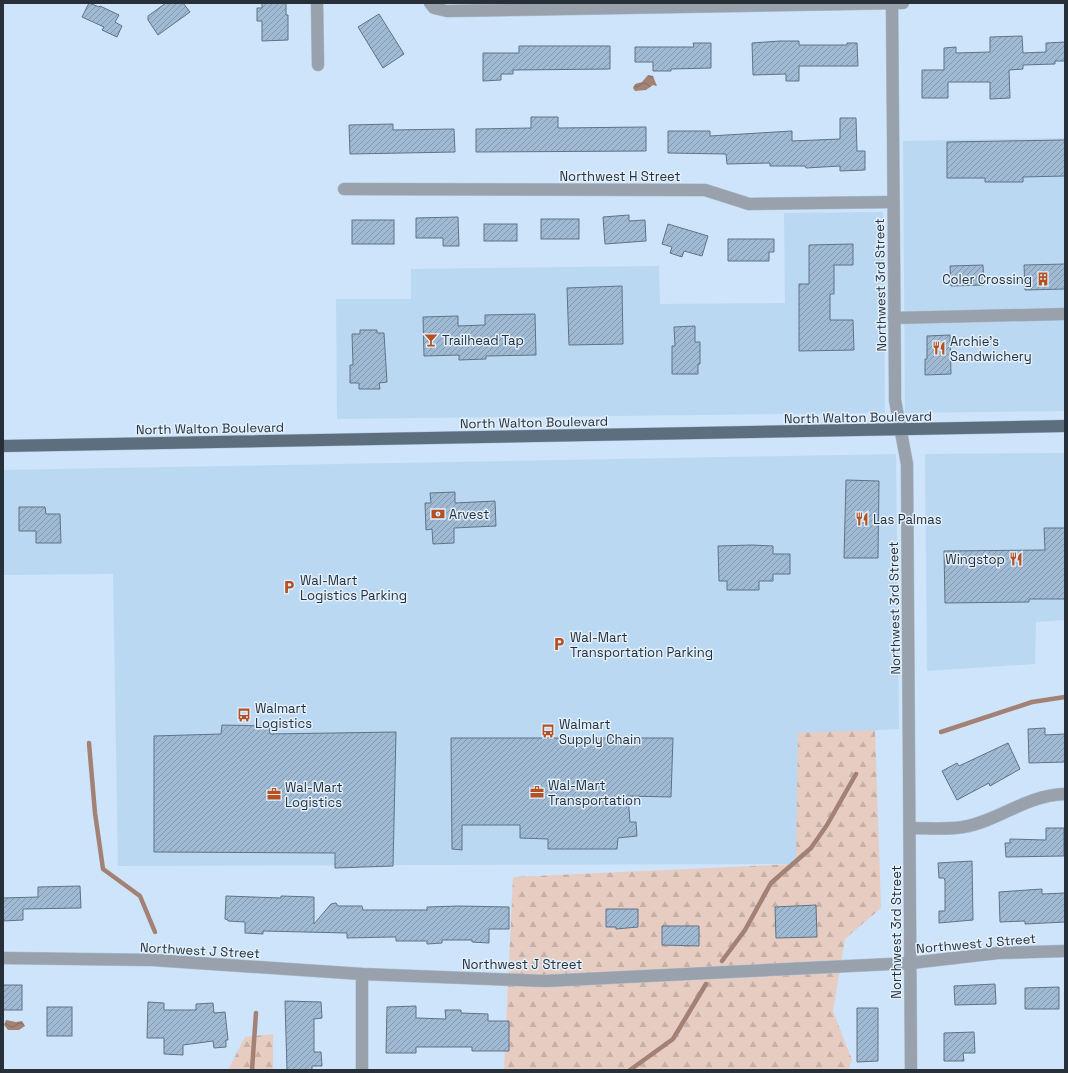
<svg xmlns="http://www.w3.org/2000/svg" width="1068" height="1073" viewBox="0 0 1068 1073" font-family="'Space Grotesk',sans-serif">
<defs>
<pattern id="forest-firs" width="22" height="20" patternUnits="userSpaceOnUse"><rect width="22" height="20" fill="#e7ccc1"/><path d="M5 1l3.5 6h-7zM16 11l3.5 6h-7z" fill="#c6b0a7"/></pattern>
<pattern id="water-waves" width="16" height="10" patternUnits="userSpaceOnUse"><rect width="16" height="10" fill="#a38275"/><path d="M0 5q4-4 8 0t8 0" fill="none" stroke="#856b61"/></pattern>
<pattern id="building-hatch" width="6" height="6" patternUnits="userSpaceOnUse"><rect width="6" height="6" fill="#a0bad3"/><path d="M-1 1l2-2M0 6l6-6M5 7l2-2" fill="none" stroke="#8298ac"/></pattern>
</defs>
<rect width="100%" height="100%" fill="#cde4fa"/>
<g fill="#bbd8f2">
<path d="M1065,138V411L905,413L903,141Z"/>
<path d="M883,212L885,413L337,419L336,299H411V269L659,266L660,304L785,303L784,213Z"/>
<path d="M1065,453V620L1036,622L1035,664L927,671L925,454Z"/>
<path d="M896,454L899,729L798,734L797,864L118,866L113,574L3,575V470Z"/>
</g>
<g fill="url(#forest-firs)">
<path d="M875,730L881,908L845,939L833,1011L852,1060L848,1070H504L513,877L796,864L798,733Z"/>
<path d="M273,1034V1070H228L245,1037Z"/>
</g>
<g fill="url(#water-waves)">
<path d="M648,75L653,76L657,86L653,85L646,90L635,91L633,88L635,84L642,82Z"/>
<path d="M6,1020L16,1022L22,1021L25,1026L19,1030H8L4,1025Z"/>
</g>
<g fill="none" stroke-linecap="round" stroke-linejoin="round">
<g stroke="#a38275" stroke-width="4.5">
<path d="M941,732L1032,702L1065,697"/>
<path d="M89,743L95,813L103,869L140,896L155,932"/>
<path d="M722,961L745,930L771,883L811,848L827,825L856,774"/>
<path d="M252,1070L256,1013"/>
<path d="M630,1070L673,1039L706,984"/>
</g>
</g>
<g fill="url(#building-hatch)" stroke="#5f7386">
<path d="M89,3L99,7L100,6L119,15L115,22L122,26L117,37L102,30L104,27L82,17Z"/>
<path d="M166,3H183L190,12L158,35L148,20V16Z"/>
<path d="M262,3H286V15H288V40L262,41V21H257V8H262Z"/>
<path d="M379,14L404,54L383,68L358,27Z"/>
<path d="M1022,36L1023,53L1046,52V43L1065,42V61H1055V64L1023,65V69L1009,70L1010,98L990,99V82H948V98H922V70H944V48L956,47V53L990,52V37Z"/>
<path d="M780,41H799V45H847V43H857L858,66H799V81H786V74L753,75L752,43Z"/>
<path d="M693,43H711V68L671,69V71H653V62H635V47H694Z"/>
<path d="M519,46H610V69L513,70V74H501V80L483,81V53H519Z"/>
<path d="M531,117H558V128L646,127V151L476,152V129L531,128Z"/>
<path d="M840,118H856L857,151H865V170L840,171V166L806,168L805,166H770V163L727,164L726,154L668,153V131H710V136L792,131V141L840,139Z"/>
<path d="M393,124V130L454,129L455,152L350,154L349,125Z"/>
<path d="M1065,140V176L1023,177V182H985V178H947V142Z"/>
<path d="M629,215V221L645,220L646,241L605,244L603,217Z"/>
<path d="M458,217L459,246H443V238H416V218Z"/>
<rect x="541" y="219" width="38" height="20"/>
<rect x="352" y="220" width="42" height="24"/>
<rect x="484" y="224" width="33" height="17"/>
<path d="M668,224L708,236L702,256L684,251L682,257L670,253L672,247L662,244Z"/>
<path d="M728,239H774V252H769V261H728Z"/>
<path d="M853,244V265H834V294H830V320H853L854,350L799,351V284H809V245Z"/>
<path d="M1065,264V289L1025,290L1024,265Z"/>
<path d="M983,265L984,285L951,286L950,266Z"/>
<path d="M622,286L623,344L569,345L567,288Z"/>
<path d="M535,314L536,355L486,356V359L459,360V355L424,356L423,317L458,316V326L485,325V315Z"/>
<path d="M695,326V342H700V364H698V374H672V346H675L674,327Z"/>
<path d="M360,330H377V333H384L387,382L379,383L380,389H359V383H350V365H353L352,334H360Z"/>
<path d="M950,335L951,374L925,375V359H927V336Z"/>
<path d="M846,480L879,481L878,558H844Z"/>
<path d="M455,492V503L495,501L496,526L454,528V543L433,544L432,529L426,530L425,503H431L430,493Z"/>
<path d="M19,507H45L46,514H60L61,543H36V531H19Z"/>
<path d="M1044,528H1065V599H1029V602L945,603L944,551L1045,550Z"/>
<path d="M751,545L773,546V554H790V574H773V581H759V590H727V581H719L718,546Z"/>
<path d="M222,725L269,726L270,734L396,732L393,866L335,868V853L154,852V736L221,734Z"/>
<path d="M1045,728V735L1065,734V762L1029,763L1028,729Z"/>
<path d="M451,738H673L671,797L628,796L630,822H636L637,836L618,838L617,849H548V839L520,838V825H462V850L452,849Z"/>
<path d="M1008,743L1020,769L990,786L989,783L957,800L942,771L957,763L959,766Z"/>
<path d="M1046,828H1064V856L1006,857L1005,843H1010V839L1046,840Z"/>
<path d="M972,861L973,920L939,923V911H945V881L944,878H939L938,863Z"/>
<path d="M80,886L81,908L23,909V920L3,921V898L38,897V887Z"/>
<path d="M1042,889V894L1065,893V922L1025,924V921L1000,922L999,892Z"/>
<path d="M226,896L281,898V896L314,897V924L331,904L336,903L338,906H362L363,910H427V907L459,906L509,907V929H489V943L472,942V940H442V943L427,944V941H396V937H392L347,938V933L263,931V934L245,933V922L228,921V920L225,919Z"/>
<path d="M816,905L817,937L776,938L775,907Z"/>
<path d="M606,909H638V927L616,929V927H606Z"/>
<path d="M662,926H699V946L662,945Z"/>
<path d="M995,984L996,1004L955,1005L954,986Z"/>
<rect x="3" y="985" width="19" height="25"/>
<path d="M1059,987V1009H1025V988Z"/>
<path d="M285,1001L321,1002L322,1018L314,1019V1052H321L322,1066H312V1070H287Z"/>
<path d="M148,1002L164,1003V1010H196V1004L213,1003L214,1013L225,1012L228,1040H226V1047L214,1048L213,1041L183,1045V1055L164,1054V1038H147Z"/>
<path d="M416,1006V1018L446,1019L445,1010H461V1013L488,1014V1021H509V1051H472V1047H416V1053H386L387,1007Z"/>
<rect x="47" y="1007" width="25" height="29"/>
<path d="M857,1008H878V1061L857,1062Z"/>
<path d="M974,1032L975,1053H963L964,1061H944V1033Z"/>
</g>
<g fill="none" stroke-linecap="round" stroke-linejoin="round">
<g stroke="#acc0d3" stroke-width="13">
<g id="minor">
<path d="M317,3L318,65"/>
<path d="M430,3L434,8L447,11L903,3"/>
<path d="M892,3L895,384V400L907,464L911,1070"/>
<path d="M344,189L705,190L749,204L893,202"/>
<path d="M894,318L1065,314"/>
<path d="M910,828C927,828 946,830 963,827C999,821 1026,795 1065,794"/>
<path d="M3,958L153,960L362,974L545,981L911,963L998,953L1065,951"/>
<path d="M362,1070V974"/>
</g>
</g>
<g stroke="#acc0d3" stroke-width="13">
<path id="major" d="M3,446L1065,426"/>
</g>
<use href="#minor" stroke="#99a2ac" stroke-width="12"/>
<use href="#major" stroke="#5d6e7f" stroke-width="12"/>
</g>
<defs>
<g id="building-bare" transform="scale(1.08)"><path d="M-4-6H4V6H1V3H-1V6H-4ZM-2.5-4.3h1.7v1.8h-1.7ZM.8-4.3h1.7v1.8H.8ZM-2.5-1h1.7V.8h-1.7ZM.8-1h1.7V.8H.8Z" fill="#b55021" stroke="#e2f0fd" stroke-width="2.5" paint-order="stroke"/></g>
<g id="bar-bare" transform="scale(1.08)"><path d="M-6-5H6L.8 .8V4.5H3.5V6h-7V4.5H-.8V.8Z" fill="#b55021" stroke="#e2f0fd" stroke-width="2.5" paint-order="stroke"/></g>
<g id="restaurant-bare" transform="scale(1.08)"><path d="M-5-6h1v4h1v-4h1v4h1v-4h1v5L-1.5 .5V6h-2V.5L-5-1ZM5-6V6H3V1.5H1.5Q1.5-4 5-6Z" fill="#b55021" stroke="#e2f0fd" stroke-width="2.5" paint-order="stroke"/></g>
<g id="bank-bare" transform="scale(1.08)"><path d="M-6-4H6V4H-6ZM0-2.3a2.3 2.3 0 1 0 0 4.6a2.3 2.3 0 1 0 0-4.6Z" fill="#b55021" stroke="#e2f0fd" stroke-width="2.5" paint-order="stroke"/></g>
<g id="parking-bare" transform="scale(1.08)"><path d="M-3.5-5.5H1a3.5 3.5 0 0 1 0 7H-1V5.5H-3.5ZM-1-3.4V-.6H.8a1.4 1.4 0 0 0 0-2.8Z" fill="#b55021" stroke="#e2f0fd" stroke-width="2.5" paint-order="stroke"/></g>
<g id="bus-bare" transform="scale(1.08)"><path d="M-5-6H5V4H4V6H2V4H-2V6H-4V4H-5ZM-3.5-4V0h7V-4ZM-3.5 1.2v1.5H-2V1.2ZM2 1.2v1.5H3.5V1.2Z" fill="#b55021" stroke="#e2f0fd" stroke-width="2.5" paint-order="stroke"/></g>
<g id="office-bare" transform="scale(1.08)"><path d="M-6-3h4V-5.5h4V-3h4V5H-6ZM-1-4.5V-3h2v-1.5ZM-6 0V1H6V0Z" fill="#b55021" stroke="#e2f0fd" stroke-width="2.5" paint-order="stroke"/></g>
</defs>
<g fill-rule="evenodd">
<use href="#building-bare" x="1043" y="279"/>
<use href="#bar-bare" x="431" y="340"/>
<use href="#restaurant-bare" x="939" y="348"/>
<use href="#bank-bare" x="438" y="514"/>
<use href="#restaurant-bare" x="862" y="519"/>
<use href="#restaurant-bare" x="1016" y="559"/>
<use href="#parking-bare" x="289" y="587"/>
<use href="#parking-bare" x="559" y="644"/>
<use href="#bus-bare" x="244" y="715"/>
<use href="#bus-bare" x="548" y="731"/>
<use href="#office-bare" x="537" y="792"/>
<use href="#office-bare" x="274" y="794"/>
</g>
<g text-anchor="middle" stroke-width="3" stroke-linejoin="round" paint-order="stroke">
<g font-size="13" fill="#273038" stroke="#e2f0fd">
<text x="620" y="181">Northwest H Street</text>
<text transform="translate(880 285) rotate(-91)" y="5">Northwest 3rd Street</text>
<text transform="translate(858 417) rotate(-1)" y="5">North Walton Boulevard</text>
<text transform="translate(534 422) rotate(-1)" y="5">North Walton Boulevard</text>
<text transform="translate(210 428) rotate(-1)" y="5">North Walton Boulevard</text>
<text transform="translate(894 608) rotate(-91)" y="5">Northwest 3rd Street</text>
<text transform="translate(896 932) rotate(-90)" y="5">Northwest 3rd Street</text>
<text transform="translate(976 943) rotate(-5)" y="5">Northwest J Street</text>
<text transform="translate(200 950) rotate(3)" y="5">Northwest J Street</text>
<text x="522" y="969">Northwest J Street</text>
</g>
<g font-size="13" fill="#273038" stroke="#e2f0fd" text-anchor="start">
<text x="1032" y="284" text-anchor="end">Coler Crossing</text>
<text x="442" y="345">Trailhead Tap</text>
<text x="950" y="346">Archie’s<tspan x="950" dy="15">Sandwichery</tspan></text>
<text x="449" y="519">Arvest</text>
<text x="873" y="524">Las Palmas</text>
<text x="1005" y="564" text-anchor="end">Wingstop</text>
<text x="300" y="585">Wal-Mart<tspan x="300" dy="15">Logistics Parking</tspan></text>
<text x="570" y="642">Wal-Mart<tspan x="570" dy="15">Transportation Parking</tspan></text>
<text x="255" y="713">Walmart<tspan x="255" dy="15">Logistics</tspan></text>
<text x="559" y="729">Walmart<tspan x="559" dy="15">Supply Chain</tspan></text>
<text x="548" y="790">Wal-Mart<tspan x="548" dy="15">Transportation</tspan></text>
<text x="285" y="792">Wal-Mart<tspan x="285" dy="15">Logistics</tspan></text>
</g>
</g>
<rect width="1068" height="1073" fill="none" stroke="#273038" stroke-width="8"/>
</svg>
